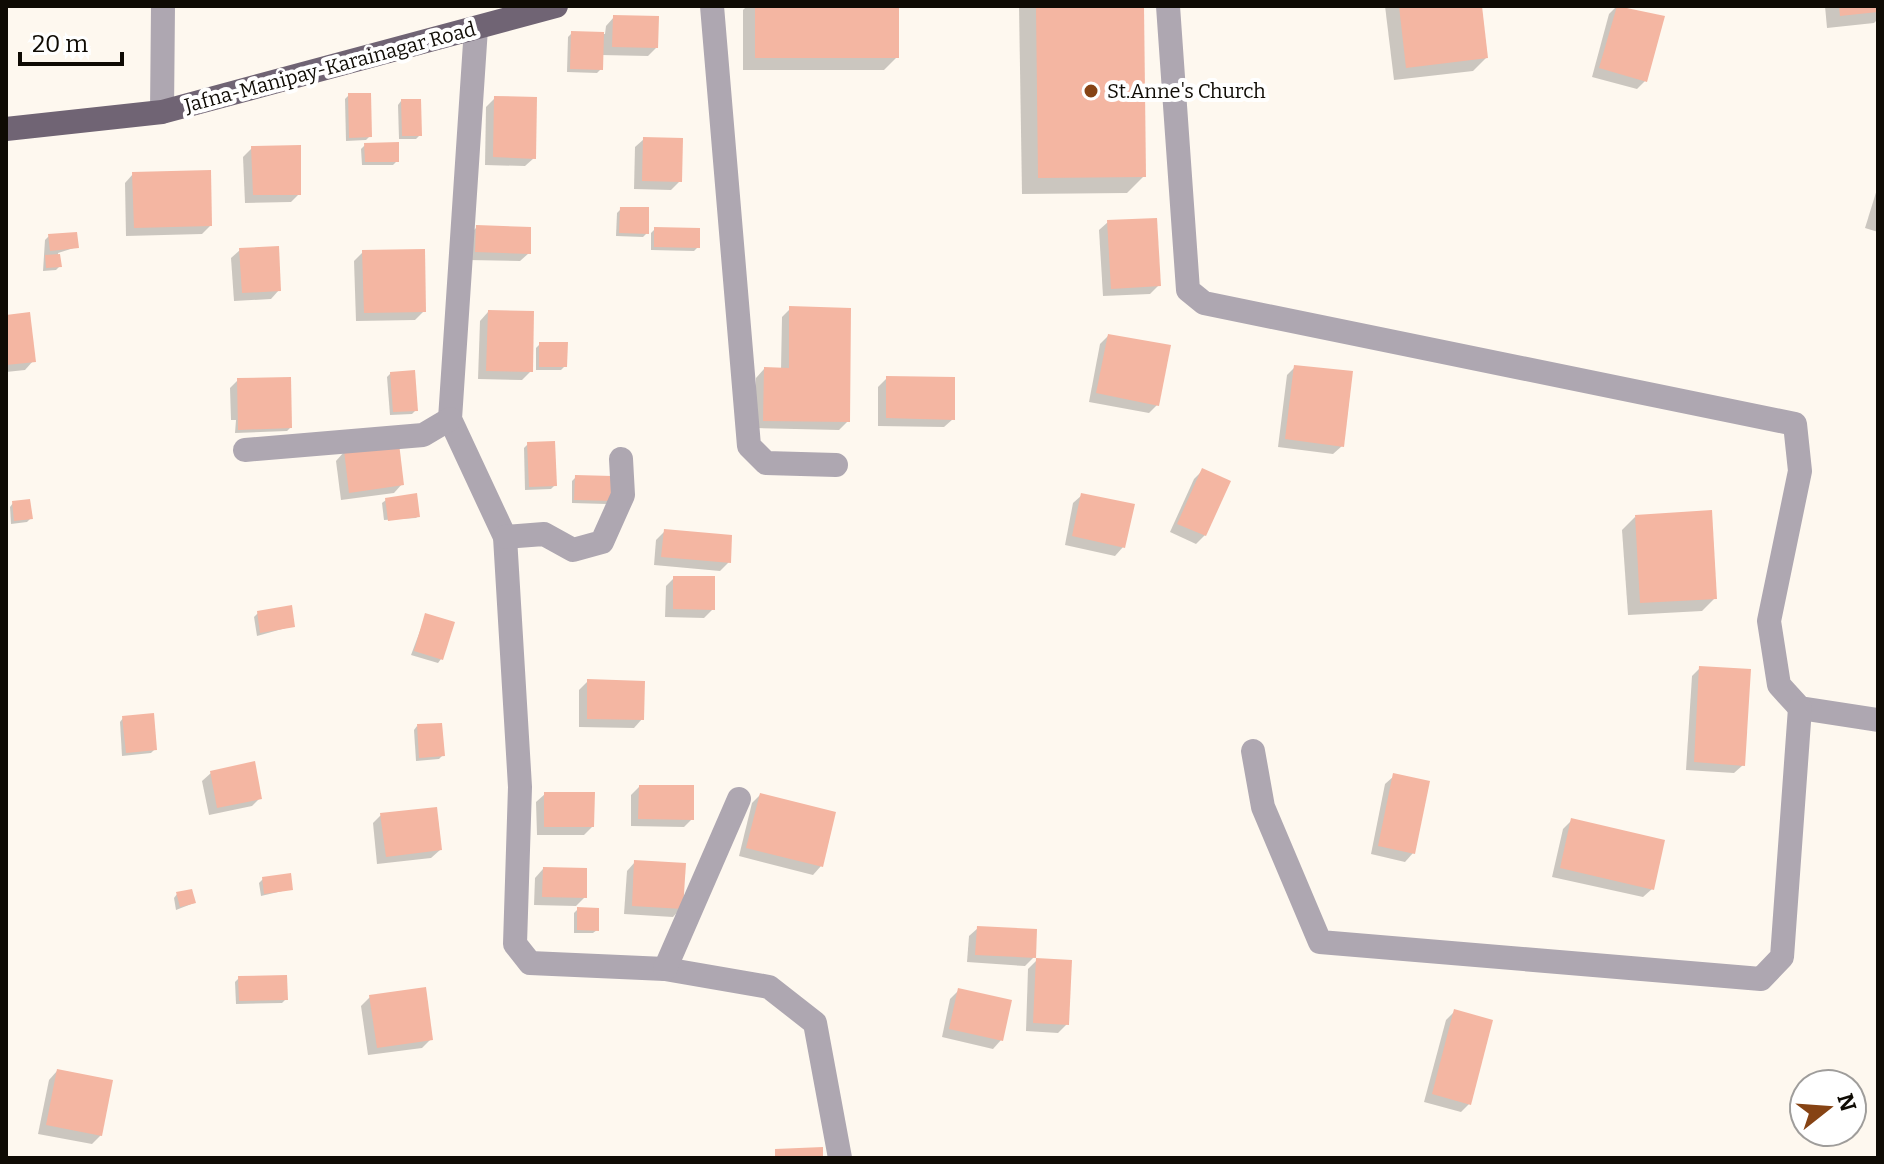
<svg xmlns="http://www.w3.org/2000/svg" width="1884" height="1164" viewBox="0 0 1884 1164" font-family="Bitter,serif">
<rect width="100%" height="100%" fill="#fef8ef"/>
<g fill="#0003">
<path d="M747,6H897V57L884,70H743V10Z"/>
<path d="M1019,6H1142L1144,176L1127,193L1022,194Z"/>
<path d="M1385,6H1480L1486,58L1473,71L1394,80Z"/>
<path d="M1617,6L1663,18L1645,81L1637,89L1592,77L1609,14Z"/>
<path d="M1825,6H1878V19L1874,23L1827,28Z"/>
<path d="M614,17L656,48L648,56L601,55V69L597,73L567,72L568,37L572,33L605,34L606,26Z"/>
<path d="M349,95L370,136L366,140L346,141L345,99Z"/>
<path d="M495,98L534,158L525,166L485,165L486,107Z"/>
<path d="M401,101L420,135L416,139H399L398,105Z"/>
<path d="M644,139L680,181L671,190L634,189L635,147Z"/>
<path d="M365,145L397,161L393,165H362L361,149Z"/>
<path d="M252,148L299,194L291,202L245,203L243,157Z"/>
<path d="M133,174L210,226L202,234L126,236L125,183Z"/>
<path d="M1878,186V232L1865,228Z"/>
<path d="M621,209L647,233L643,237L616,236L617,213Z"/>
<path d="M1108,222L1158,286L1150,294L1103,296L1099,230Z"/>
<path d="M477,227L529,253L520,261L467,260L468,236Z"/>
<path d="M655,229L698,247L694,251L651,250V233Z"/>
<path d="M49,236L77,247L58,253L60,266L56,270L43,271L45,240Z"/>
<path d="M240,250L279,290L271,299L234,301L231,258Z"/>
<path d="M363,252L424,311L415,320L356,321L354,261Z"/>
<path d="M790,309L848,421L839,430L756,428V378L764,369L781,370L782,317Z"/>
<path d="M488,312L531,371L522,380L478,379L480,321Z"/>
<path d="M6,317L33,361L25,370L6,372Z"/>
<path d="M1108,336L1157,405L1149,413L1089,402L1100,344Z"/>
<path d="M540,344L565,366L561,370H536V348Z"/>
<path d="M1295,367L1342,446L1333,454L1278,447L1287,375Z"/>
<path d="M391,373L416,410L412,414L390,415L387,377Z"/>
<path d="M887,378L953,419L944,427L878,426V387Z"/>
<path d="M238,380L290,428L287,431L235,433L236,420H231L230,388Z"/>
<path d="M528,444L555,485L551,489L525,490L524,448Z"/>
<path d="M344,452L402,484L394,493L341,500L336,461Z"/>
<path d="M1202,471L1205,535L1196,544L1170,532L1194,479Z"/>
<path d="M576,477L609,500L606,504L572,503V481Z"/>
<path d="M415,495L418,516L416,518L384,520L382,503L386,500Z"/>
<path d="M1082,495L1123,547L1115,556L1065,545L1073,503Z"/>
<path d="M13,503L31,518L27,522L11,524L10,507Z"/>
<path d="M1635,517L1715,598L1702,611L1628,615L1622,530Z"/>
<path d="M665,531L729,562L720,571L654,565L656,540Z"/>
<path d="M674,578L713,609L704,618L665,617L666,586Z"/>
<path d="M258,613L293,626L257,636L254,617Z"/>
<path d="M426,615L441,659L438,663L411,655Z"/>
<path d="M1700,668L1743,765L1734,773L1686,770L1692,676Z"/>
<path d="M588,681L642,719L634,728L579,727V690Z"/>
<path d="M123,718L155,749L151,753L122,756L120,722Z"/>
<path d="M417,726L443,755L439,759L416,761L414,730Z"/>
<path d="M211,773L260,798L252,806L209,815L202,781Z"/>
<path d="M1394,776L1413,853L1405,862L1371,854L1385,784Z"/>
<path d="M639,787L692,819L684,827L631,826V795Z"/>
<path d="M545,794L592,827L584,835H537L536,802Z"/>
<path d="M760,795L821,866L813,875L739,856L752,803Z"/>
<path d="M381,815L440,850L431,858L377,864L373,823Z"/>
<path d="M1572,820L1652,889L1643,897L1552,877L1563,829Z"/>
<path d="M635,862L681,908L673,917L624,914L627,871Z"/>
<path d="M543,869L585,897L576,906L534,905L535,878Z"/>
<path d="M263,879L291,889L261,896L259,883Z"/>
<path d="M177,894L194,903L176,910L174,898Z"/>
<path d="M578,909L597,930L593,933H574V913Z"/>
<path d="M978,928L1034,957L1025,966L967,962L969,936Z"/>
<path d="M1037,960L1067,1024L1058,1033L1026,1031L1028,969Z"/>
<path d="M239,978L286,999L282,1003L236,1004L235,982Z"/>
<path d="M959,990L1001,1040L993,1049L942,1037L950,999Z"/>
<path d="M370,997L431,1039L422,1048L368,1055L361,1006Z"/>
<path d="M1454,1012L1469,1104L1461,1112L1424,1102L1446,1020Z"/>
<path d="M57,1071L101,1135L92,1144L38,1134L49,1080Z"/>
</g>
<g fill="#f4b6a2">
<rect x="755" y="6" width="144" height="52"/>
<path d="M1036,6H1144L1146,177L1038,178Z"/>
<path d="M1399,6H1482L1488,58L1406,68Z"/>
<path d="M1617,6L1665,16L1647,82L1599,68Z"/>
<path d="M1839,6H1878V12L1840,16Z"/>
<path d="M613,15L659,16L658,48L612,47Z"/>
<path d="M571,31L604,32L603,70L570,69Z"/>
<path d="M348,93H371L372,137L349,138Z"/>
<path d="M494,96L537,97L536,159L493,157Z"/>
<path d="M401,99H421L422,136H402Z"/>
<path d="M643,137L683,138L682,182L642,181Z"/>
<path d="M399,142V162H365L364,143Z"/>
<path d="M301,145V195H253L251,146Z"/>
<path d="M211,170L212,226L134,228L132,172Z"/>
<path d="M620,207H649V234L619,233Z"/>
<path d="M1157,218L1161,286L1111,289L1107,220Z"/>
<path d="M476,225L531,227V254L475,252Z"/>
<path d="M654,227L700,228V248L654,247Z"/>
<path d="M77,232L79,248L50,251L48,234Z"/>
<path d="M279,246L281,291L242,293L239,248Z"/>
<path d="M425,249L426,312L364,313L362,250Z"/>
<path d="M60,254L62,267L46,268L45,255Z"/>
<path d="M789,306L851,308L850,422L763,421L764,367L789,368Z"/>
<path d="M488,310L534,311L533,372L486,371Z"/>
<path d="M30,312L36,362L6,365V315Z"/>
<path d="M1108,334L1171,345L1159,406L1096,393Z"/>
<path d="M539,342H568L567,367H539Z"/>
<path d="M1294,365L1353,371L1344,447L1285,439Z"/>
<path d="M415,370L418,411L393,412L390,372Z"/>
<path d="M886,376L955,377V420L886,418Z"/>
<path d="M291,377L292,428L238,430L237,378Z"/>
<path d="M555,441L557,486L529,487L527,442Z"/>
<path d="M399,443L404,485L349,493L344,450Z"/>
<path d="M1202,468L1231,481L1206,536L1177,524Z"/>
<path d="M575,475L612,476L611,501L574,500Z"/>
<path d="M417,493L420,517L388,521L385,498Z"/>
<path d="M1081,493L1135,504L1125,548L1072,536Z"/>
<path d="M30,499L33,519L14,521L12,501Z"/>
<path d="M1712,510L1717,599L1640,603L1635,515Z"/>
<path d="M664,529L732,535L731,563L661,557Z"/>
<path d="M673,576H715V610L673,609Z"/>
<path d="M292,605L295,627L260,633L257,611Z"/>
<path d="M425,613L455,622L443,660L414,651Z"/>
<path d="M1699,666L1751,669L1745,766L1694,762Z"/>
<path d="M587,679L645,681L644,720L587,719Z"/>
<path d="M154,713L157,750L126,753L122,716Z"/>
<path d="M442,723L445,756L419,758L417,724Z"/>
<path d="M255,761L262,799L217,808L210,771Z"/>
<path d="M1393,773L1430,781L1415,854L1378,846Z"/>
<path d="M639,785H694V820L638,819Z"/>
<path d="M544,792H595L594,827H544Z"/>
<path d="M760,793L836,812L823,867L746,848Z"/>
<path d="M437,807L442,850L386,857L380,813Z"/>
<path d="M1571,818L1665,840L1654,890L1560,868Z"/>
<path d="M634,860L686,863L683,909L632,906Z"/>
<path d="M543,867L587,868V898L542,897Z"/>
<path d="M291,873L293,890L264,894L262,877Z"/>
<path d="M192,889L196,903L180,907L176,892Z"/>
<path d="M577,907L599,908V931L577,930Z"/>
<path d="M977,926L1037,929L1036,958L975,955Z"/>
<path d="M1036,958L1072,960L1069,1025L1033,1023Z"/>
<path d="M287,975L288,1000L239,1001L238,976Z"/>
<path d="M426,987L433,1040L377,1048L369,995Z"/>
<path d="M958,988L1012,1000L1003,1041L949,1029Z"/>
<path d="M1454,1009L1493,1020L1471,1105L1432,1094Z"/>
<path d="M57,1069L113,1080L102,1136L46,1125Z"/>
<path d="M823,1147V1158H775V1149Z"/>
</g>
<g fill="none" stroke-linecap="round" stroke-linejoin="round">
<g stroke="#aea7b1" stroke-width="24">
<path d="M712,6L749,446L766,463L836,465"/>
<path d="M1168,6L1188,290L1204,303L1795,424L1800,471L1769,621L1779,685L1800,708L1878,720"/>
<path d="M476,28L450,419L505,537L520,787L515,944L530,963L665,969L769,987L815,1023L840,1158"/>
<path d="M162,112L163,6"/>
<path d="M245,450L423,435L450,419"/>
<path d="M505,537L544,534L573,550L602,542L623,495L621,459"/>
<path d="M1253,751L1263,807L1320,942L1761,979L1782,957L1800,708"/>
<path d="M665,969L739,799"/>
</g>
<path stroke="#706474" stroke-width="24" d="M6,129L162,112L556,6"/>
</g>
<circle fill="#864314" stroke="#fff" stroke-width="3" cx="1091" cy="91" r="8"/>
<g text-anchor="middle" stroke-width="8" stroke-linejoin="round" paint-order="stroke">
<g font-size="20" fill="#0f0b04" stroke="#fff">
<text transform="translate(330 67) rotate(-15)" y="7">Jafna-Manipay-Karainagar Road</text>
</g>
<g font-size="20" fill="#0f0b04" stroke="#fff" text-anchor="start">
<text x="1107" y="98">St.Anne's Church</text>
</g>
</g>
<rect width="1884" height="1164" fill="none" stroke="#0f0b04" stroke-width="16"/>
<g transform="translate(1828 1108) rotate(73)"><circle r="38" fill="#ffffff" stroke="#9f9d9b" stroke-width="2"/>
<path d="M0-6L14 30L0 20L-14 30Z" fill="#864314"/>
<text y="-12" font-size="22" font-weight="bold" text-anchor="middle" fill="#0f0b04">N</text>
</g>
<path d="M20 52v12h102v-12" fill="none" stroke="#0f0b04" stroke-width="4"/>
<text x="32" y="52" font-size="24" fill="#0f0b04" stroke="#ffffff" stroke-width="6" paint-order="stroke">20 m</text>
</svg>
